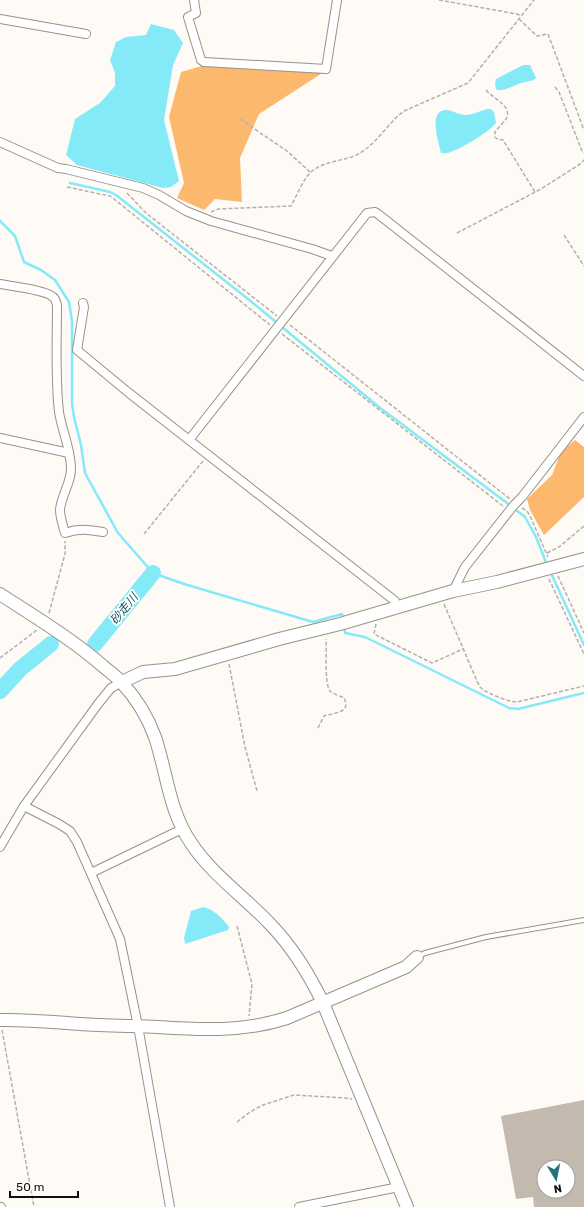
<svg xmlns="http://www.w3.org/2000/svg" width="584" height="1207" viewBox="0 0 584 1207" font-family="Rubik,'Noto Sans JP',sans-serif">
<rect width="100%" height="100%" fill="#fefaf6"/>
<g fill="#fcb96d">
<path d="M202,66L327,70L259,114L240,158L242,202L215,199L204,210L177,198L184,183L169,117L181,72Z"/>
<path d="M575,440L584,447V497L544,535L530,510L527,499L552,475L561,452Z"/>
</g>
<g fill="#85eaf8">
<path d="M151,24L174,30L183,43L173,65L164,120L179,181L171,187L163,188L77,165L66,155L75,119L100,103L115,86V73L110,60L116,42L126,37L146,35Z"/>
<path d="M523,65H530L536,78C532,82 526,81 521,83C511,86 491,100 496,79Z"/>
<path d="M487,109H491L494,112L496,123C489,132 458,151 447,153C446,153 442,153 441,153C439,142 427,109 447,110C454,111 459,115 466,115C472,115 480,111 487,109Z"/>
<path d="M204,907C216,911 222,918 229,927L228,930L185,944L184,938L191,911L200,908Z"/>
</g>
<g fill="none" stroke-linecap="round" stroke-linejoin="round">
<g stroke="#85eaf8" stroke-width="2.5">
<path d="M70,183L110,192L116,195L248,299L379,407L507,503L525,517L536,537L547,565"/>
<path d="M0,221L15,236L24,262L41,270L55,280L69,302L72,321V404L74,417L81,445L85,473L118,533L153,573L184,584L313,622L342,614L343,619"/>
<path d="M550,571L584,645"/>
<path d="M344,626L345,633L365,637L509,708L518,709L584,693"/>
</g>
<g stroke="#85eaf8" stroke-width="16">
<path d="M95,644L153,573"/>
<path d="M0,691L20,669L51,644"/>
</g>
</g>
<path fill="#c3b9af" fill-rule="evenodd" d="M584,1100V1207H534L533,1197L516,1199L501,1116ZM544,1167H568V1191H544Z"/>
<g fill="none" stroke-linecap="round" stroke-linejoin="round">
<g stroke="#9a9187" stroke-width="6">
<path id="lane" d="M419,956L425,953L486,937L584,920"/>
</g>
<g stroke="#9a9187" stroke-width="10">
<g id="street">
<path d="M194,0L196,13L188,17L201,60L204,62L326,69L337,0"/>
<path d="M0,19L86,34"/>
<path d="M0,142L58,168L66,169L143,188L159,195L186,211L211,221L312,249L332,256"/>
<path d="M0,284C11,286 46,290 53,297C56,299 56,302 57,305C57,341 55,377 59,412C62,431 71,449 71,469C71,483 61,496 60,510C60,517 63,526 65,533C80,528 89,530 103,532"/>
<path d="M83,303L84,307L77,350L129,393L395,601L396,608"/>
<path d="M0,438L69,453"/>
<path d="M189,440L367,213L375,212L378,214L584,376"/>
<path d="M453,591L465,567L514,505L522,497L584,417"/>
<path d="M24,806L59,824L70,831L77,842L120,939L138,1026L170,1207"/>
<path d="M0,847L24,806L98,704L111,688L122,682"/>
<path d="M91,873L182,829"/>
<path d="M0,1207H1"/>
<path d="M299,1207L399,1187"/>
</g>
</g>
<g stroke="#9a9187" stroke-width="14">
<g id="secondary">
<path d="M0,594C35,617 72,639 104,667C110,672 117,677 122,683C136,698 148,718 155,737C167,773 169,811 191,843C212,875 245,897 271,925C293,948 309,974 323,1003L407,1207"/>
<path d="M122,682L143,672L175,669L279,639L340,624L453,591L497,582L584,559"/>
<path d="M0,1020C34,1019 67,1024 100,1025C119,1026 139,1026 158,1027C202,1030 244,1032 287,1018L406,967L417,957"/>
</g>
</g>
<g stroke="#b4b0ac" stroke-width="1.5" stroke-dasharray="4 2" stroke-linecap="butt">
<path d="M439,0L517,14L521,16"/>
<path d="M519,19L537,36L548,34L584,130"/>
<path d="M555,87L559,92L582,151L584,153"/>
<path d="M486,90C492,98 511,105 507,117C505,122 498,127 495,132V137L497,139L503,140L535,192"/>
<path d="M240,119L287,151L310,172"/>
<path d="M67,187L110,196L114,199L270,325"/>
<path d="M127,193L146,213L277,316"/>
<path d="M211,212L218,209L291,206C296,197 304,178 311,172C324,160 345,162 360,153C377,143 388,123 404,111L468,83L534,0"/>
<path d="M457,233L541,189L580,164L584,160"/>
<path d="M564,235L584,266"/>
<path d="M290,325L510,499"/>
<path d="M282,334L503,506"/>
<path d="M522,508L527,511L530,516L548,557"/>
<path d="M144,534L203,461"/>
<path d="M547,553L559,547L584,526"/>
<path d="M558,576L584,633"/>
<path d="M549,579L584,654"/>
<path d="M444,604L477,681C477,682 480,686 480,687C486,693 508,702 517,702L584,686"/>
<path d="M49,613L65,554V541"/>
<path d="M376,624L374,634L432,663L463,649"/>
<path d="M0,658L37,630"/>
<path d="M229,664L245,747L257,791"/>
<path d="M318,728L324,716C333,713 352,713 344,698C340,696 333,694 330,691C324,683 327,650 326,639"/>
<path d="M237,926L252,984L249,1016"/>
<path d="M2,1030L34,1207"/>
<path d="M237,1122L250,1112L263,1105L294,1095L346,1098L352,1099"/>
</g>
<use href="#lane" stroke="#fff" stroke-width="4"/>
<use href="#street" stroke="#fff" stroke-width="8"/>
<use href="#secondary" stroke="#fff" stroke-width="12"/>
</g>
<g text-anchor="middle" stroke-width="3.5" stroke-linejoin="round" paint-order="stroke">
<g font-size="12" font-style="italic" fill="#1a555d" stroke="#fff">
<text transform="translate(124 609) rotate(-51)" y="4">砂走川</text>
</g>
</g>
<g transform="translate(556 1179) rotate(170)"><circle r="19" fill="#ffffff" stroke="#a09f9d"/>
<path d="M0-3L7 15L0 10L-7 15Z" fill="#29727b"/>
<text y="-6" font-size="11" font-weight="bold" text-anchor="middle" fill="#120f0b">N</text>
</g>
<path d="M10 1191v6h68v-6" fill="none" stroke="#120f0b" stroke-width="2"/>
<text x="16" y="1191" font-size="12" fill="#120f0b" stroke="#ffffff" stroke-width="3" paint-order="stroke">50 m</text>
</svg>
